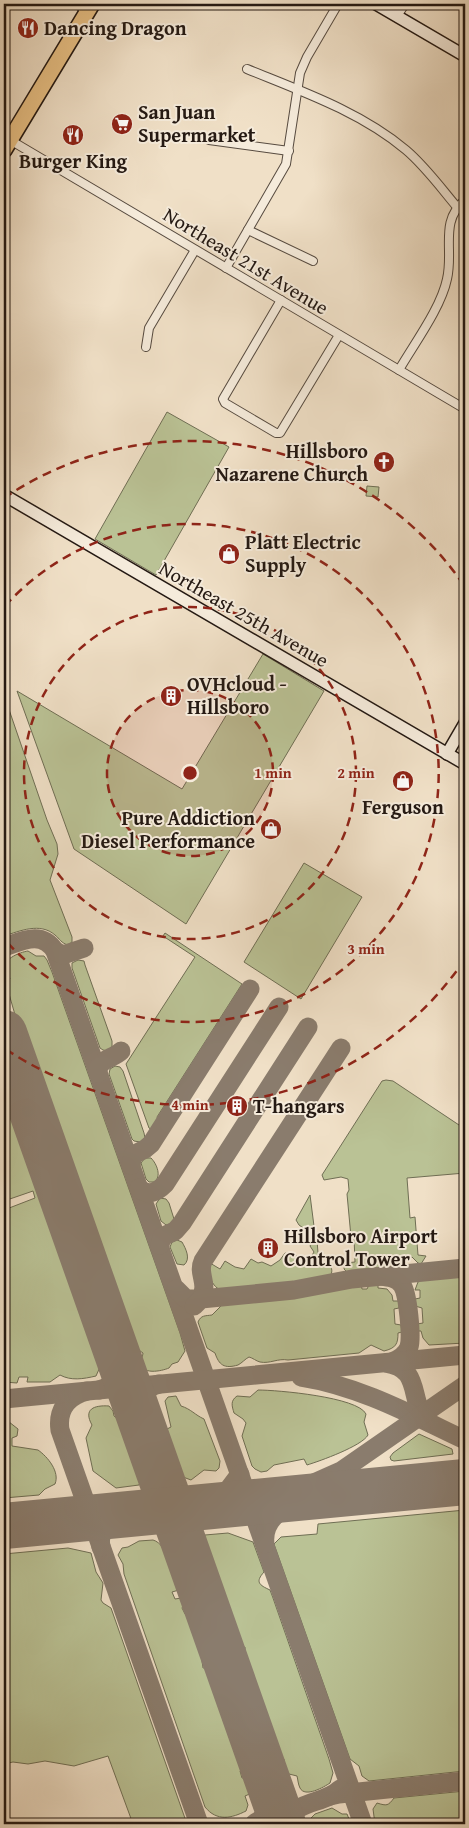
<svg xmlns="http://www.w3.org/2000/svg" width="469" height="1828" viewBox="0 0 469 1828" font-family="'Gentium Book Plus',serif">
<rect width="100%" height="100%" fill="#f0e0c7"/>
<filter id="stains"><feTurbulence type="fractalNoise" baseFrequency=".004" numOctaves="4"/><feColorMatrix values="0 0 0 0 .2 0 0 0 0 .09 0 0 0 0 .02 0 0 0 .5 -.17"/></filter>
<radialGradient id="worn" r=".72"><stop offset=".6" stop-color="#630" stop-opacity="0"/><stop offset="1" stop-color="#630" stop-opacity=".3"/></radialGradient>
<g fill="#bac295" stroke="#6f6e54">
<path d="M167,412L229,447L156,575L95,539Z"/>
<path d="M367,486L379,487L378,497L366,496Z"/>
<path d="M263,654L324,691L186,924L74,849L17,691L182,789Z"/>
<path d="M4,695L47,820L57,844L58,854L50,880L72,937V942L68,945C61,943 60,939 55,935C40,922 20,931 4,936Z"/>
<path d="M304,863L362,897L301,999L244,962Z"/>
<path d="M165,933L242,984L157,1117L159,1122L155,1129L152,1130L149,1128L126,1064L195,957L163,936Z"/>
<path d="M28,951L36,956H44L47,960L52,972L180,1333L185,1351L178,1362L172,1364L169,1368C162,1371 140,1376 141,1361C141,1358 143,1356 143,1353L133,1346L115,1300L20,1032L7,987L10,978C8,976 6,974 5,971C0,960 20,952 28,951Z"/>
<path d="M78,960L84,961L85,965L112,1041V1047L108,1051L103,1050L100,1048L72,968V963Z"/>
<path d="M115,1066L120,1067L123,1071L144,1133L145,1138L140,1142L134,1141L132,1139L109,1074L110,1069Z"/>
<path d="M4,1079L96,1344L98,1350L96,1359L100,1367L96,1376C83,1379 71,1381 60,1375L50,1382H27L28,1377H19L17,1383L4,1382V1210L35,1198L33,1191L4,1201Z"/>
<path d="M386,1080L393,1081L465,1129V1173L407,1178L410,1218L415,1217L418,1255L426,1256L421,1264L418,1263L412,1257L394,1258C386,1274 363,1271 348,1273L344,1269L345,1263L355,1262L354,1237H351L347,1194L349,1190L348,1179L341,1177L324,1180L322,1175L382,1081Z"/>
<path d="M145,1158H151C157,1164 162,1177 154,1182H149L146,1179L141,1163Z"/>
<path d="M310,1195L315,1234L313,1235L299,1225L296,1220Z"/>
<path d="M160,1198L166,1199L169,1203L174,1219L170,1224L166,1225L161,1221L156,1204Z"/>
<path d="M314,1238L317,1240L319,1266L330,1265C333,1270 332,1274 329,1278L289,1285L225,1291C214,1290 211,1280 207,1271L210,1263L220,1269L225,1261L235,1267L244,1269L251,1259L258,1263L262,1262L271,1266L280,1260L285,1253L297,1256L300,1259L298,1261L302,1263L304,1260L308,1262L314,1252L310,1246Z"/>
<path d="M177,1240L182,1242C186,1249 191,1259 184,1265L177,1264L170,1247L172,1242Z"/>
<path d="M465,1274V1343L429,1345L423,1338L421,1331H417V1324L423,1323L422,1308L415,1306V1299L420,1298V1290H415L418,1282L424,1277Z"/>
<path d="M378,1282V1288L387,1289L392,1295L393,1301H399V1308L394,1309L395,1324L401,1325L402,1332L398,1333C398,1344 396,1348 384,1351L371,1345L359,1353L288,1360C278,1358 270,1364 260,1362C256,1361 253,1358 249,1357C245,1359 242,1363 238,1365C224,1369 219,1365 215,1353L207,1348L199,1325L198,1322C201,1315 205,1316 212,1315L224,1303L305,1295L360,1284H361L362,1289H367L370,1283Z"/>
<path d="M258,1390C277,1390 358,1397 366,1414L364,1422L368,1435C362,1446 320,1461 307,1465L304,1459L274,1465L267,1471L261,1472L255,1469L252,1466L242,1436L246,1423L243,1419L234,1413C232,1406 230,1401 237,1396L250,1397Z"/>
<path d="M176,1396L181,1406C191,1409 195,1415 204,1419L220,1461L219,1468L216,1471L204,1470L191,1480L183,1477L180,1473L165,1430L171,1427L165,1401L168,1397Z"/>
<path d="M109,1406L113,1411L114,1416L124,1424L143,1476L139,1485L116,1488L93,1471L86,1438L92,1425C83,1409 94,1405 109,1406Z"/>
<path d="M4,1418L18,1429L17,1436L12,1438V1446L38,1450C48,1457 60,1472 55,1484L45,1489L39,1495L4,1498Z"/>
<path d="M419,1434L452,1449L453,1454L394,1461L391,1460L390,1457L393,1453Z"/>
<path d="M465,1510V1771L369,1781L362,1776L359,1766L350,1759L274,1544L281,1537L317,1534L318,1524Z"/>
<path d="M228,1533L253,1542L264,1572C255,1582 259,1585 270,1590L273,1598L329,1759L333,1773L330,1783C324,1787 305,1798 300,1788C298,1784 298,1780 297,1776L281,1772L279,1766L284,1764V1759L276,1757L260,1711L265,1709L263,1702L257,1703L241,1656L245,1655V1647L238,1648L221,1602L227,1600L224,1593L219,1594L216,1587L220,1585L203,1538L205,1535Z"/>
<path d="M153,1540C168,1544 174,1576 179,1590L172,1592L175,1599L181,1598L180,1594L184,1592L188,1604L183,1606L182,1608L185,1614L191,1612L207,1658L202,1661L203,1668L210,1667L227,1714L222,1715L224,1723L230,1722L246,1769L240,1771L242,1778L249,1777L254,1792L245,1796L248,1805L246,1811C232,1818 217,1822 205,1807L124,1574L123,1564L118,1555L122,1548L128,1547L139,1541Z"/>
<path d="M68,1548L91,1553L96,1572L103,1583L101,1600L103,1603L111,1608L187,1824H133L108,1756L74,1766L45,1761L28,1764L13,1762L4,1764V1554Z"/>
<path d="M465,1791V1824H375L373,1809L377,1803C387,1806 388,1806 394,1798Z"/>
<path d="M332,1808L342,1814H347L351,1824H305L315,1814Z"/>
</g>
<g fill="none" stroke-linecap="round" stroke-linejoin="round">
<g stroke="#8a7c6d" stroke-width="19">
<path d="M4,947C22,941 42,930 55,951L363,1824"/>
<path d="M55,951L63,955L84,948"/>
<path d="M98,1073C97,1059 113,1059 121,1051"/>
<path d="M131,1165L133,1155L145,1149L151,1144L250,989"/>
<path d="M139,1188C148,1197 157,1192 165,1184L279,1007"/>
<path d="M160,1245L162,1237L175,1231L182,1223L308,1027"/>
<path d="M381,1276C389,1277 397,1278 402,1285C408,1294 412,1337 409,1347C406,1355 399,1359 392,1362"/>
<path d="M176,1289L186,1299H201C209,1282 197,1274 203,1261L341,1048"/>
<path d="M194,1306L201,1299L294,1290L352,1279L465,1268"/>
<path d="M386,1363C425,1369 406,1404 430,1423"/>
<path d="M301,1377C359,1386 412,1415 465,1440"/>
<path d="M99,1390C118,1385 119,1370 117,1353"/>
<path d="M87,1391C68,1396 57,1410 60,1430L199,1824"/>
<path d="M4,1399L465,1355"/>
<path d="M140,1420C139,1404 140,1389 159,1384"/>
<path d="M250,1503L296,1491L341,1471L465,1385"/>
<path d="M216,1506L240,1474"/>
<path d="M265,1544C261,1511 297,1503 321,1496"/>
<path d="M101,1547C98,1530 107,1522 121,1515"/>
<path d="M330,1796L339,1794L465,1781"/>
<path d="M255,1823C270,1815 272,1804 270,1789"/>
<path d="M287,1824C294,1799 324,1805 340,1789"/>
</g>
<g stroke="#8a7c6d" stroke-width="46">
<path d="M4,1033L283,1824"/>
<path d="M4,1526L465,1482"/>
</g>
<g stroke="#574b40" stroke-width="10">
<g id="street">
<path d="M76,4L88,11"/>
<path d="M397,16L405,4"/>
<path d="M247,69C301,91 361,112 406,150C425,166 441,188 457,207"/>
<path d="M10,140L465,409"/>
<path d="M209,140L289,151"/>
<path d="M248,230L313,261"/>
<path d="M226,268L286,164L300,73L307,57L338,4"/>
<path d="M281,300L223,399L225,403L276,433H280L339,335"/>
<path d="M146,347L149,328L195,250"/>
<path d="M399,370C414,344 441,308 447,279C454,250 439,221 465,200"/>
</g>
</g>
<g stroke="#241913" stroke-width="14">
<g id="secondary">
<path d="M376,4L465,56"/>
<path d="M4,495L465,764"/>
<path d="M447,754L465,723"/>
</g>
</g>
<g stroke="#241913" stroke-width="18">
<path id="highway" d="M4,150L92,4"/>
</g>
<use href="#street" stroke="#f5ebdb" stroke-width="8"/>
<use href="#secondary" stroke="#f5ebdb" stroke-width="11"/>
<use href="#highway" stroke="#e8c084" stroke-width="15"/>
</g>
<circle cx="190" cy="773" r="83" fill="#8f2418" fill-opacity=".12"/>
<g fill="none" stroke="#8f2418" stroke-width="2.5" stroke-dasharray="9 6">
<circle cx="190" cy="773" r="83"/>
<circle cx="190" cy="773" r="166"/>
<path d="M5 606A249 249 0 1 1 5 940"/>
<path d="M465 959A332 332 0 0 1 4 1048M4 498A332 332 0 0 1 465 587"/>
</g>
<defs>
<g id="restaurant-disc" transform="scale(1.125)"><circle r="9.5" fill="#8f2418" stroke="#f5ebdb"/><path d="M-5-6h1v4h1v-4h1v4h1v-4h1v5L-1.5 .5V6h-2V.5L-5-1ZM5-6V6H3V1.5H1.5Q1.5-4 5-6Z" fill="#fff"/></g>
<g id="supermarket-disc" transform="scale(1.125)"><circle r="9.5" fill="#8f2418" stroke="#f5ebdb"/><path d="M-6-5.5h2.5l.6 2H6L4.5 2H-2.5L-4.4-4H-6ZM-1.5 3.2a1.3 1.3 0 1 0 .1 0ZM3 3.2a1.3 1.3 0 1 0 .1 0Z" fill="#fff"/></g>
<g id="church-disc" transform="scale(1.125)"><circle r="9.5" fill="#8f2418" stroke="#f5ebdb"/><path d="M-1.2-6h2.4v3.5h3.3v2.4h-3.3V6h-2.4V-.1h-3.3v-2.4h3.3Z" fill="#fff"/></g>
<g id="shop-disc" transform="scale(1.125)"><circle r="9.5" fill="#8f2418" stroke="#f5ebdb"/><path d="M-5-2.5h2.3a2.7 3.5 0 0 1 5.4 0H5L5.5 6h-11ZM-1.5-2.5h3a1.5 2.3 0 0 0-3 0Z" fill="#fff"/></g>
<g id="building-disc" transform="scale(1.125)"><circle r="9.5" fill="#8f2418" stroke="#f5ebdb"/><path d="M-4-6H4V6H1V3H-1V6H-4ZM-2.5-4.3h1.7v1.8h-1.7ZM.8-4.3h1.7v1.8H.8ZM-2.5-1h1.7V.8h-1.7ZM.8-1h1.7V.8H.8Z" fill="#fff"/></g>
</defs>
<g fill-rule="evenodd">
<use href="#restaurant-disc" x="28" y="28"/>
<use href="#supermarket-disc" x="122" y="124"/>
<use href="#restaurant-disc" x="73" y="135"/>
<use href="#church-disc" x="384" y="462"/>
<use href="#shop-disc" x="229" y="554"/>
<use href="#building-disc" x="171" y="696"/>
<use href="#shop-disc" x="403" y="781"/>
<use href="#shop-disc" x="271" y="829"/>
<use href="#building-disc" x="237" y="1106"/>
<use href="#building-disc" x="268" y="1248"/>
</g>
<g text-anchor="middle" stroke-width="4" stroke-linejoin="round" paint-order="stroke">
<g font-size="20" font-weight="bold" fill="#241913" stroke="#f5ebdb" text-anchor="start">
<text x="44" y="35">Dancing Dragon</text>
<text x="138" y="119">San Juan<tspan x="138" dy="23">Supermarket</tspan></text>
<text x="73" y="168" text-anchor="middle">Burger King</text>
<text x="368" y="458" text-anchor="end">Hillsboro<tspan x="368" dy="23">Nazarene Church</tspan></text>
<text x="245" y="549">Platt Electric<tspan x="245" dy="23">Supply</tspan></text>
<text x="187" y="691">OVHcloud -<tspan x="187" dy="23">Hillsboro</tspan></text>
<text x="403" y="814" text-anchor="middle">Ferguson</text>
<text x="255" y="825" text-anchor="end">Pure Addiction<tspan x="255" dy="23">Diesel Performance</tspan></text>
<text x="253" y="1113">T-hangars</text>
<text x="284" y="1243">Hillsboro Airport<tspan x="284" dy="23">Control Tower</tspan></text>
</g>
<g font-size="20" fill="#241913" stroke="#f5ebdb">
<text transform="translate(246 261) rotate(31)" y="7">Northeast 21st Avenue</text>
<text transform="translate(244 614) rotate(30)" y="7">Northeast 25th Avenue</text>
</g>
</g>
<circle cx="190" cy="773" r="8" fill="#8f2418" stroke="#f5ebdb" stroke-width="2.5"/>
<g font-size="15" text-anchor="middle" font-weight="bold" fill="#8f2418" stroke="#f5ebdb" stroke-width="4" stroke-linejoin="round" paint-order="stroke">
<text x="273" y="778">1 min</text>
<text x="356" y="778">2 min</text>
<text x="366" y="954">3 min</text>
<text x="190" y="1110">4 min</text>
</g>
<rect width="469" height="1828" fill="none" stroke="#f0e0c7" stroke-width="20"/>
<rect x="5" y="5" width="459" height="1818" fill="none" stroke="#241913" stroke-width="2.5"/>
<rect x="10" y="10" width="449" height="1808" fill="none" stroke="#241913"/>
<rect width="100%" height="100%" filter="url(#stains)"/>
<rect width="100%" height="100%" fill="url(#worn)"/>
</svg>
